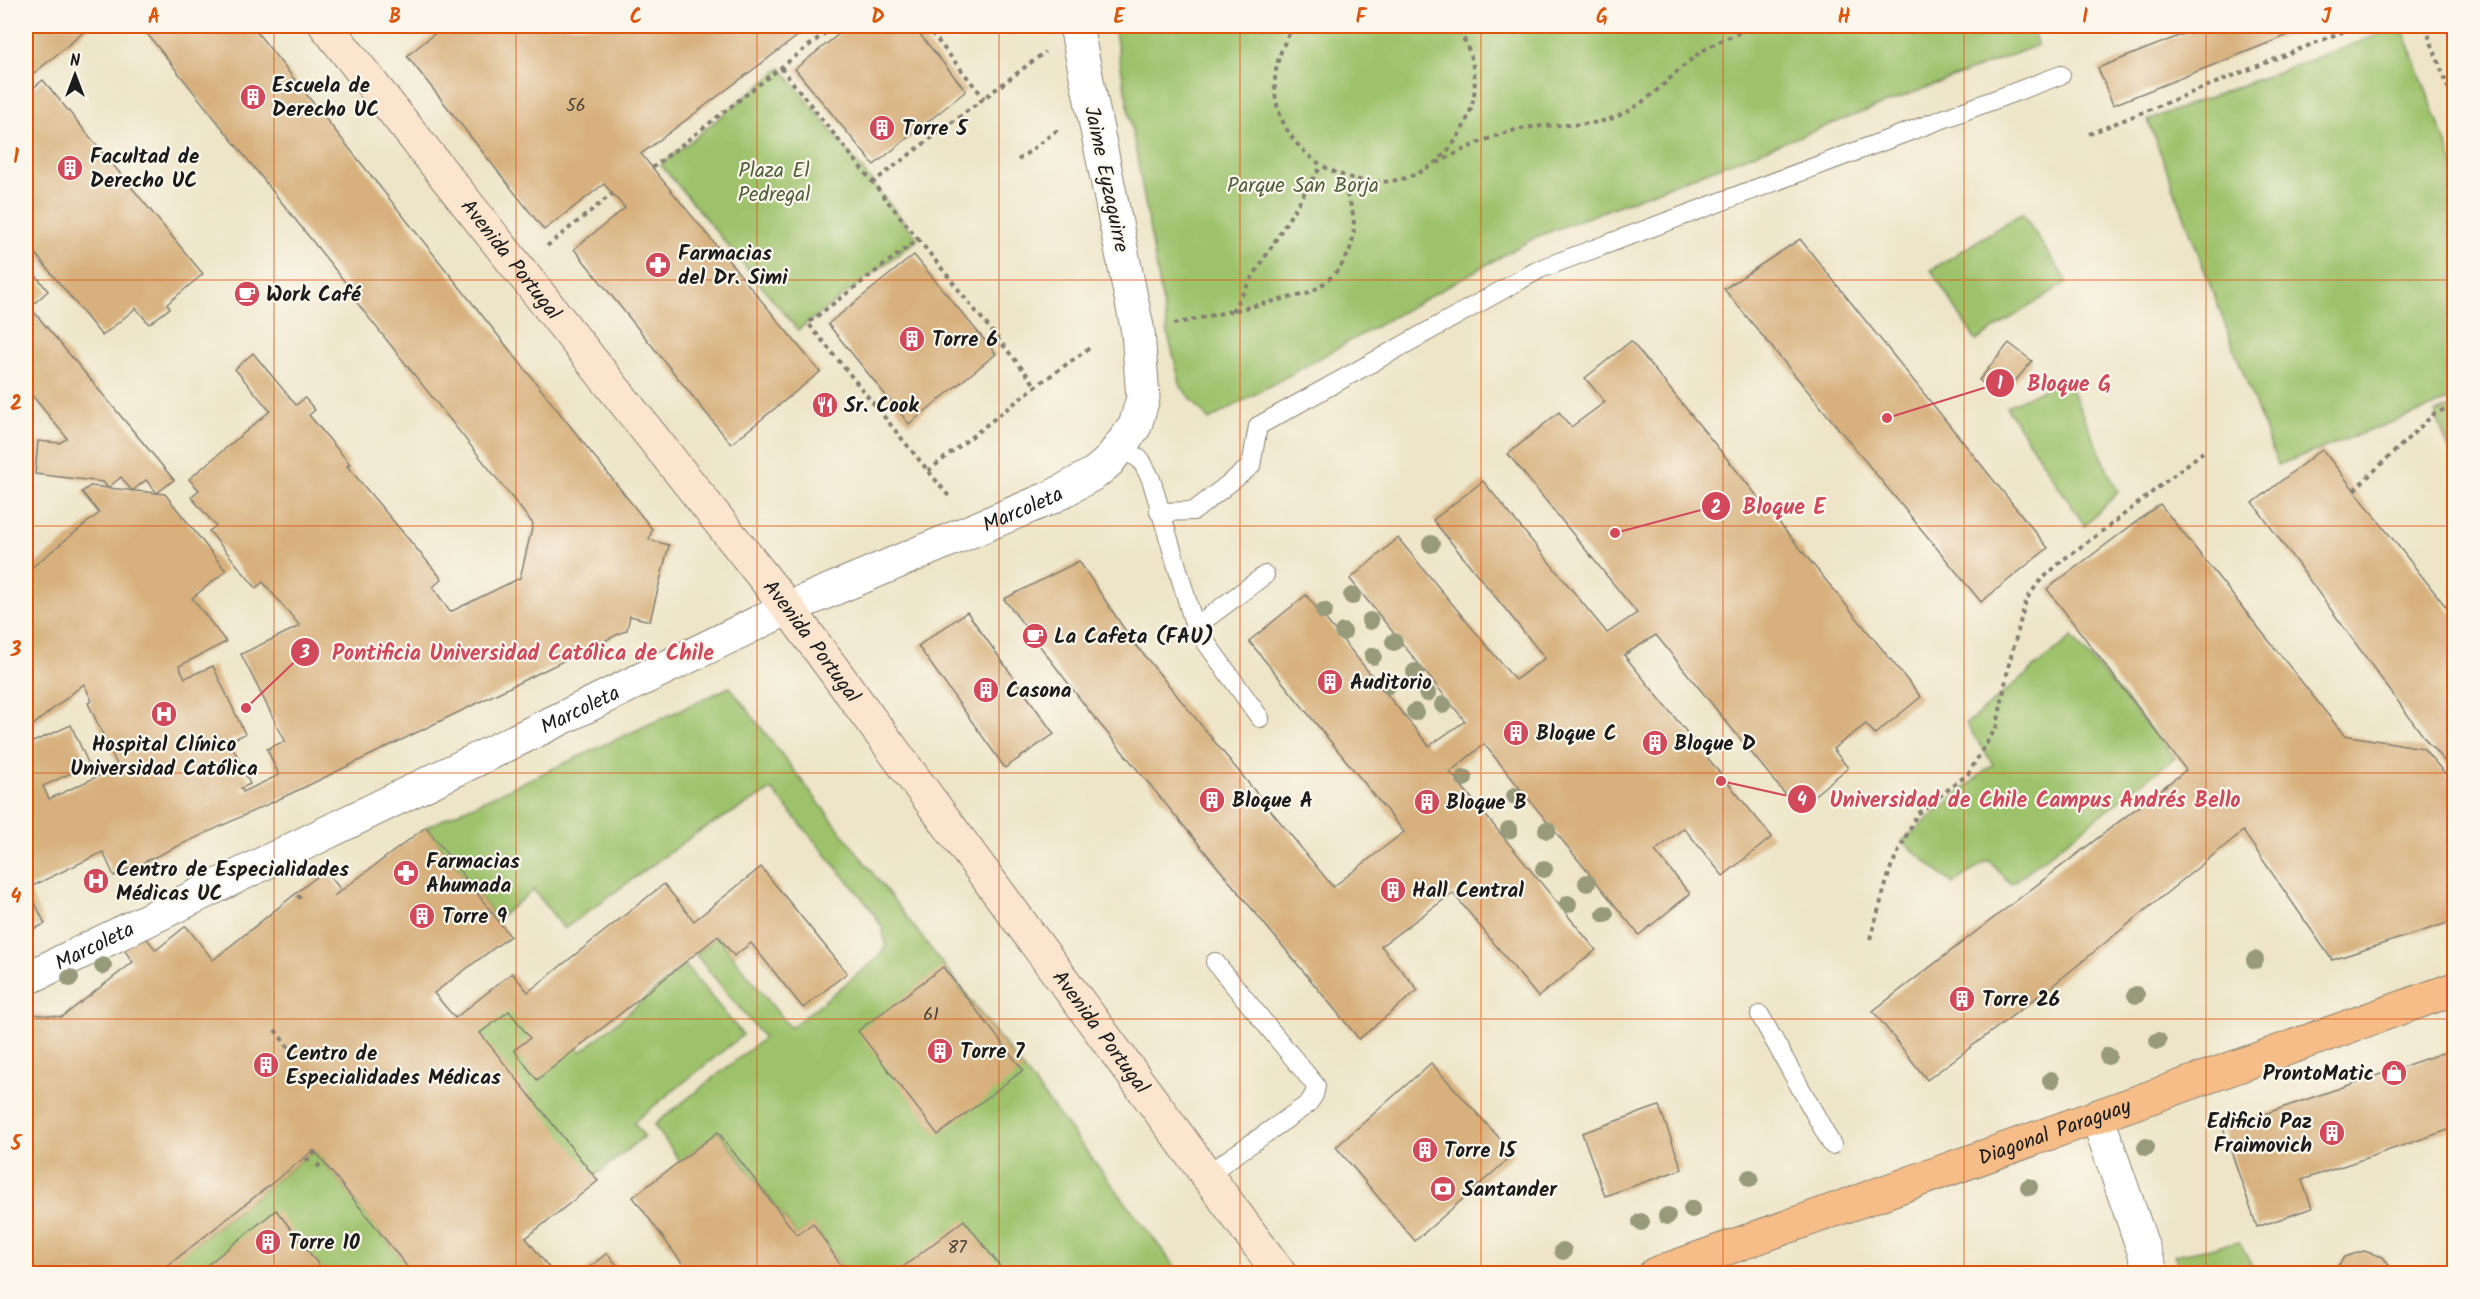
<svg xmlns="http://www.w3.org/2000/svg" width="2480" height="1299" viewBox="0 0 2480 1299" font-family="Kalam,sans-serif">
<rect width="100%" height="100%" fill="#fbf7ec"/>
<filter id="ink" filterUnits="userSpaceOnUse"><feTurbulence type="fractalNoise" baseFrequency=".0167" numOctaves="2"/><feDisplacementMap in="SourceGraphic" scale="12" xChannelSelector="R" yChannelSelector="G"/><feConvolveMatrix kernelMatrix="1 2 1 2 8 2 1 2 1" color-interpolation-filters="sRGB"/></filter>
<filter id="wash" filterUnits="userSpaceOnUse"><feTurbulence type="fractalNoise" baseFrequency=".008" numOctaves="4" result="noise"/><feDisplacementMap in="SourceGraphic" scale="24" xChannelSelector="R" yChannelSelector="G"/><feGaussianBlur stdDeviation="1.35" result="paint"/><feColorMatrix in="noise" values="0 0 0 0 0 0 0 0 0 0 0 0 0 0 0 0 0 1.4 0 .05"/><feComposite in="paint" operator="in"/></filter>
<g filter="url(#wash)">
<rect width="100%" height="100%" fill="#eee5c8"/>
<g fill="#9ec26c" stroke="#5d6f44" stroke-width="1.5">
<path d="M1114,26H2031L2038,45L1536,237L1209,420L1181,387L1168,334Z"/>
<path d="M2402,26L2454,165V399L2278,465L2148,120Z"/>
<path d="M781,68L918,239L798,330L661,165Z"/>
<path d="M2022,213L2067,282L1976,341L1931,270Z"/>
<path d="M2066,378L2118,492L2085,526L2006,407Z"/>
<path d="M2454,406V462L2435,413Z"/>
<path d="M2072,637L2175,758L2011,884L1988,860L1953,884L1902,841L1993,764L1966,724Z"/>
<path d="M730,687L1180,1273H846L813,1224L797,1235L719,1132L680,1161L654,1125L764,1038L696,955L717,936L790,1028L879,957L886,945L882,927L868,905L772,790L698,832L564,929L534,890L497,919L426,827Z"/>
<path d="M685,965L743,1035L634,1122L644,1136L506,1248L388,1098L530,992L581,1052Z"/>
<path d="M314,1150L413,1273H153L206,1236Z"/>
<path d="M2240,1242L2255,1273H2181L2174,1255Z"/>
</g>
<g id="blocks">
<g fill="#d7b07d" fill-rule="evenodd">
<path d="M26,26H91L26,80Z"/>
<path d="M141,26H252L652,529L649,540L669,545L650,621L630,616L627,630L307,786L114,876L103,852L28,888L45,924L26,933V572L99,513L82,492L90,486L165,494L226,571L192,598L226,642L179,666L185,678L213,666L245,734L230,741L250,784L241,788L243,792L279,775L267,749L285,741L241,654L300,626L263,582L256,588L209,531L216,526L191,497L199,490L189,479L270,411L235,369L253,353L296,405L305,398L315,410L309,415L350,464L347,466L442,579L433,587L450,612L520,578L533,524L346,289L349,287ZM84,684L92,701L88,703L118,767L49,799L43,786L89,765L71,725L33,742L27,730Z"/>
<path d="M444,26H811L641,154L820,372L731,444L574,249L625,208L604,184L544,230L407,56Z"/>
<path d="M849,26H913L966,91L874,165L795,69Z"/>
<path d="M2204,26H2311L2113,105L2098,68Z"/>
<path d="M43,80L203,274L167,304L170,308L149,324L136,308L102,336L26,242V94Z"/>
<path d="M1800,239L2048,548L1981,602L1724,289Z"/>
<path d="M914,255L996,354L909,424L828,324Z"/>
<path d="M30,268L48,291L30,307L174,480L157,493L146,480L132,491L121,477L108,488L103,482L35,474L38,441L60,443L67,438L31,394L26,398V273Z"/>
<path d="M1631,341L1921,697L1875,734L1866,724L1833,749L1848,768L1797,809L1656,635L1624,655L1772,837L1723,876L1684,828L1655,851L1690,894L1639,935L1484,744L1450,772L1596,950L1538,997L1453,893L1381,946L1418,990L1359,1039L1090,712L1004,599L1079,561L1131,639L1333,887L1404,832L1249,641L1306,595L1429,746L1465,721L1350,579L1398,538L1515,680L1545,658L1433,520L1483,481L1607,633L1637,613L1508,454L1559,412L1571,427L1605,402L1585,378Z"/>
<path d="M2009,343L2032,361L2001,398L1979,380Z"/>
<path d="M2322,449L2454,617V772L2429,744L2253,503Z"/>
<path d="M2160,504L2344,735L2423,748L2454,784V921L2332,960L2243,831L2052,986L1927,1080L1873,1011L2186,770L2047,589Z"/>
<path d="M967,612L1054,734L1005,768L918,646Z"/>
<path d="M426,827L510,936L434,993L455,1018L512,973L528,992L664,884L694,921L761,867L847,973L803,1008L751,943L734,956L718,936L537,1080L514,1050L530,1038L509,1011L480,1033L598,1181L526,1238L554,1274H413L314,1150L157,1274H39L26,1257V1019L32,1014L62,1017L133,962L119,943L139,929L156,950L186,926L213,960L325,870L341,890L334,896Z"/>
<path d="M943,967L1023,1070L938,1135L858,1031Z"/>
<path d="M2454,1049V1128L2302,1180L2312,1208L2257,1227L2223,1128Z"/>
<path d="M1431,1063L1514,1154L1415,1241L1336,1147Z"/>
<path d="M1659,1106L1682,1169L1605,1196L1582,1133Z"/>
<path d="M718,1132L797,1235L813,1223L845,1272L842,1274H690L633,1197Z"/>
<path d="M276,1210L326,1274H196Z"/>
<path d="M964,1220L1006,1274H894Z"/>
<path d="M2364,1251L2383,1257L2395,1274H2333L2344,1257Z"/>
<path d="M607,1253L624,1274H581Z"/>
</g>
</g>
</g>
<g filter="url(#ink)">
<use href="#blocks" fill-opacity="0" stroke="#858072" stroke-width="1.5"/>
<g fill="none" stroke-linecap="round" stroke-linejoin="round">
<g stroke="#858072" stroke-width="20">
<g id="service">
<path d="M1120,447L1141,460L1151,479L1195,627L1260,718"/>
<path d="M1159,512L1194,511L1251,466L1258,426L1540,269L2061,75"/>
<path d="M1195,627L1265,575"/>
<path d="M1760,1015L1832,1145"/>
<path d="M1206,1175L1308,1104L1314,1095L1316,1086L1215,962"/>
</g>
</g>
<g stroke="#858072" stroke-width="35">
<g id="minor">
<path id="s1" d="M26,979L788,608L1052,497L1095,473L1109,461L1135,426L1143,398L1138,332L1076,26"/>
<path d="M2097,1116L2152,1274"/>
</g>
</g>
<g stroke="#858072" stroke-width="35">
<g id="secondary">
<path id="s2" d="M326,26L788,608L1280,1274"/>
</g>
</g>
<g stroke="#858072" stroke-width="35">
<g id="primary">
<path id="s3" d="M1655,1274L2454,989"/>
</g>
</g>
<g stroke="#858072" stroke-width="4" stroke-dasharray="4.5 4.5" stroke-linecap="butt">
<path d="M926,26L984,98"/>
<path d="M1294,26C1213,150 1411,254 1468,117C1481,87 1474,52 1456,26"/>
<path d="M2425,26L2454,103"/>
<path d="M781,68L918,239L808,323L951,499"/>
<path d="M2089,134L2357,26"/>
<path d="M1018,160L1060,128"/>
<path d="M1437,163C1465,149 1495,133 1526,128C1555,123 1585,128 1613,118C1646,106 1666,80 1693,58C1709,44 1734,36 1753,26"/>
<path d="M652,168L834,26"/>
<path d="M872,183L1045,52"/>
<path d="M918,239L1036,386"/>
<path d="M547,246L612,194"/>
<path d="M1232,311L1321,166"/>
<path d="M1174,324L1306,294C1356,270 1369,220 1335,175"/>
<path d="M928,471L1036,386L1091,347"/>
<path d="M2354,490L2435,413L2454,406"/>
<path d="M298,895L302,901"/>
<path d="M1870,939L1891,867L1917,814L1968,774L1997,726L2009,664L2026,600L2039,582L2064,559L2108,527L2203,452"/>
<path d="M275,1030L292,1052"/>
<path d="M306,1161L316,1152"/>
<path d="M317,1167L323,1161"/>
</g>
<use href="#service" stroke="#fff" stroke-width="18"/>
<use href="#minor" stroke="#fff" stroke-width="33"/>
<use href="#secondary" stroke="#fce5cf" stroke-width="33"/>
<use href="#primary" stroke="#f7bd88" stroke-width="33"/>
</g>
<g fill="#979b7b">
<circle cx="1431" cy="544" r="9"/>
<circle cx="1352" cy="596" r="9"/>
<circle cx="1324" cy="611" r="9"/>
<circle cx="1370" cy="621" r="9"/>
<circle cx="1343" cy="632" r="9"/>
<circle cx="1394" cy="642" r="9"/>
<circle cx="1373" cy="656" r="9"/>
<circle cx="1415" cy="672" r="9"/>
<circle cx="1388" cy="685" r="9"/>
<circle cx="1427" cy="693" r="9"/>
<circle cx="1443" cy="705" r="9"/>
<circle cx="1415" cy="712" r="9"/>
<circle cx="1464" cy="778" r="9"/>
<circle cx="1515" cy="796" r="9"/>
<circle cx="1509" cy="830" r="9"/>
<circle cx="1547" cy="830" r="9"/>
<circle cx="1544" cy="869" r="9"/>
<circle cx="1587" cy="883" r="9"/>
<circle cx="1568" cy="904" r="9"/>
<circle cx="1605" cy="914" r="9"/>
<circle cx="2255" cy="960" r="9"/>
<circle cx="103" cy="966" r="9"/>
<circle cx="70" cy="978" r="9"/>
<circle cx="2136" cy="995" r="9"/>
<circle cx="2158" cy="1041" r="9"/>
<circle cx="2108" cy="1056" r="9"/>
<circle cx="2051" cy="1080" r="9"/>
<circle cx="2146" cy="1147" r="9"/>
<circle cx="1750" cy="1178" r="9"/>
<circle cx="2029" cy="1187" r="9"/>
<circle cx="1692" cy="1209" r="9"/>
<circle cx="1667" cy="1216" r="9"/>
<circle cx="1641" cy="1222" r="9"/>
<circle cx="1563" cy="1251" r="9"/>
</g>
</g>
<path fill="none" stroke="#de560d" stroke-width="1.5" stroke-opacity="0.55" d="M274,26V1274M516,26V1274M757,26V1274M999,26V1274M1240,26V1274M1481,26V1274M1723,26V1274M1964,26V1274M2206,26V1274M26,280H2454M26,526H2454M26,773H2454M26,1019H2454"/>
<defs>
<g id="building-disc" transform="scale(1.35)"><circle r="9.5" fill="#d1495b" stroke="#fbf7ec"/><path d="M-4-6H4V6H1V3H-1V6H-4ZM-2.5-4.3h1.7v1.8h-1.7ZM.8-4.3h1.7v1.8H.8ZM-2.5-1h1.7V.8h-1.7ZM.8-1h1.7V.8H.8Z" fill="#fff"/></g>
<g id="pharmacy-disc" transform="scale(1.35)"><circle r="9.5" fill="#d1495b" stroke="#fbf7ec"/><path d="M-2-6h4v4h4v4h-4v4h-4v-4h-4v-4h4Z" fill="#fff"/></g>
<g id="cafe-disc" transform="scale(1.35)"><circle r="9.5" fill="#d1495b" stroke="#fbf7ec"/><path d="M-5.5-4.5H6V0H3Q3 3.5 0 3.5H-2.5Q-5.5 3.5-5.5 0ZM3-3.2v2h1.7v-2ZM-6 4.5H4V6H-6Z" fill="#fff"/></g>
<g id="restaurant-disc" transform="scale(1.35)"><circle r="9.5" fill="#d1495b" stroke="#fbf7ec"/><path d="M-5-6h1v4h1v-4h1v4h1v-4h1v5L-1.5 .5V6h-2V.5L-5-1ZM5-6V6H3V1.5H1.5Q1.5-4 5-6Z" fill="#fff"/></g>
<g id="hospital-disc" transform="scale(1.35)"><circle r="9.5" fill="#d1495b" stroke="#fbf7ec"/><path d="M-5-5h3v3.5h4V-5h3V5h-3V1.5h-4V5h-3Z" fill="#fff"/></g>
<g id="shop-disc" transform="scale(1.35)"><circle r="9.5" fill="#d1495b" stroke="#fbf7ec"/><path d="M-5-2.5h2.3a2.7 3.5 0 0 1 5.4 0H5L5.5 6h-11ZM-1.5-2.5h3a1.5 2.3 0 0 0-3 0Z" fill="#fff"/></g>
<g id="bank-disc" transform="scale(1.35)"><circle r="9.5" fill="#d1495b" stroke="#fbf7ec"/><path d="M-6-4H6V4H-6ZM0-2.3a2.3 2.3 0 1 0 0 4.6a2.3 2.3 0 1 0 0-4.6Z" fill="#fff"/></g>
</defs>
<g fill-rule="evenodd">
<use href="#building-disc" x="253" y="97"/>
<use href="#building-disc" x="882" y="128"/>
<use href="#building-disc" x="70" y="168"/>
<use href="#pharmacy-disc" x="658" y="265"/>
<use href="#cafe-disc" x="247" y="294"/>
<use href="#building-disc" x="912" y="339"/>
<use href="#restaurant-disc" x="825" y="405"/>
<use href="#cafe-disc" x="1035" y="636"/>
<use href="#building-disc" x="1330" y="682"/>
<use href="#building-disc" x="986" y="690"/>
<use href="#hospital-disc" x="164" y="714"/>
<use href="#building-disc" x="1516" y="733"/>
<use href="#building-disc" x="1655" y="743"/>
<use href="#building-disc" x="1212" y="800"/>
<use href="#building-disc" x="1427" y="802"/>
<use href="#pharmacy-disc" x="406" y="873"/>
<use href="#hospital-disc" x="96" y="881"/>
<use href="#building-disc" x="1393" y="890"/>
<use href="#building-disc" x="422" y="916"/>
<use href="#building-disc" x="1962" y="999"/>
<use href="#building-disc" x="940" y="1051"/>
<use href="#building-disc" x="266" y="1065"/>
<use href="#shop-disc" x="2394" y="1073"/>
<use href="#building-disc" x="2332" y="1133"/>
<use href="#building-disc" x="1425" y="1150"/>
<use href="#bank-disc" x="1443" y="1189"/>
<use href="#building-disc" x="268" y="1242"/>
</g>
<g text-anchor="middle" stroke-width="4.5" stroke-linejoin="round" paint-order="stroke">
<g font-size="18" fill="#4b4134">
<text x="576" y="111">56</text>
<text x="931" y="1020">61</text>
<text x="957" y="1253">87</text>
</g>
<g font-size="21" font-weight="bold" fill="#1c1c1c" stroke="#fbf7ec" text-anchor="start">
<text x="272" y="92">Escuela de<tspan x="272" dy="24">Derecho UC</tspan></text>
<text x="902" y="135">Torre 5</text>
<text x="90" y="163">Facultad de<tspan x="90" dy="24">Derecho UC</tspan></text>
<text x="678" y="260">Farmacias<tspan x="678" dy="24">del Dr. Simi</tspan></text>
<text x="266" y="301">Work Café</text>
<text x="932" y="346">Torre 6</text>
<text x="844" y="412">Sr. Cook</text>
<text x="1054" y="643">La Cafeta (FAU)</text>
<text x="1350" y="689">Auditorio</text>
<text x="1006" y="697">Casona</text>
<text x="1536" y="740">Bloque C</text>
<text x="1674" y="750">Bloque D</text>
<text x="164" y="751" text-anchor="middle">Hospital Clínico<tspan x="164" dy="24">Universidad Católica</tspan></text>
<text x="1232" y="807">Bloque A</text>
<text x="1446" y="809">Bloque B</text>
<text x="426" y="868">Farmacias<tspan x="426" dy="24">Ahumada</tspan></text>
<text x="116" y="876">Centro de Especialidades<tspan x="116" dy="24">Médicas UC</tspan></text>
<text x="1412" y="897">Hall Central</text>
<text x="442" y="923">Torre 9</text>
<text x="1982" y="1006">Torre 26</text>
<text x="960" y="1058">Torre 7</text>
<text x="286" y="1060">Centro de<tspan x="286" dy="24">Especialidades Médicas</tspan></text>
<text x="2374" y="1080" text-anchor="end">ProntoMatic</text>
<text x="2312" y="1128" text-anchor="end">Edificio Paz<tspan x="2312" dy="24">Fraimovich</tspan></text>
<text x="1444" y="1157">Torre 15</text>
<text x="1462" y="1196">Santander</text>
<text x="288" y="1249">Torre 10</text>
</g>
<g font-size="21" fill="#505e3c" stroke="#fbf7ec">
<text x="774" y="177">Plaza El<tspan x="774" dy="24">Pedregal</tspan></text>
<text x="1303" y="192">Parque San Borja</text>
</g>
<g font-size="21" fill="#1c1c1c" stroke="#fbf7ec">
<text transform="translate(1107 179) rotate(78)" y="7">Jaime Eyzaguirre</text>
<text dy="7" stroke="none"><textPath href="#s2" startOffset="298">Avenida Portugal</textPath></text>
<text dy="7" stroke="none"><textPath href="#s1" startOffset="1102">Marcoleta</textPath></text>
<text dy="7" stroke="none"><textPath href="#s2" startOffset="784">Avenida Portugal</textPath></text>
<text dy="7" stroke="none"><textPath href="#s1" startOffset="616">Marcoleta</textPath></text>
<text dy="7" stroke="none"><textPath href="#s1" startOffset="76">Marcoleta</textPath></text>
<text dy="7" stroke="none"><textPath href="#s2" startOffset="1270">Avenida Portugal</textPath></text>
<text dy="7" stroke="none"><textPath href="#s3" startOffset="424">Diagonal Paraguay</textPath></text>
</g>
</g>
<path fill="none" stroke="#d1495b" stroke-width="2" d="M1887 418L2000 383M1615 533L1716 506M246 708L305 652M1721 781L1802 799"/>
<g fill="#d1495b" stroke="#fbf7ec" stroke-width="2">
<circle cx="1887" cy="418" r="6"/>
<circle cx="1615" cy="533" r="6"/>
<circle cx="246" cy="708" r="6"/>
<circle cx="1721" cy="781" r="6"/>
<circle cx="2000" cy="383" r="15"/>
<circle cx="1716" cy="506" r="15"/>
<circle cx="305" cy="652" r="15"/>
<circle cx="1802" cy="799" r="15"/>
</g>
<g font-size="18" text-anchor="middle" font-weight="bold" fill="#fff">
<text x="2000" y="389">1</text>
<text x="1716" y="513">2</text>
<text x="305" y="658">3</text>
<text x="1802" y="805">4</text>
</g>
<g font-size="22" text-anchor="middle" font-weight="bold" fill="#d1495b" stroke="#fbf7ec" stroke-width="4.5" stroke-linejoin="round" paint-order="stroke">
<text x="2069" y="391">Bloque G</text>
<text x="1784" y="514">Bloque E</text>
<text x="523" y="660">Pontificia Universidad Católica de Chile</text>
<text x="2035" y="807">Universidad de Chile Campus Andrés Bello</text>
</g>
<rect width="2480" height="1299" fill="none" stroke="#fbf7ec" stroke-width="66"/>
<g transform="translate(75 75)" stroke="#fbf7ec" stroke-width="4.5" paint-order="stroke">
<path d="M0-4.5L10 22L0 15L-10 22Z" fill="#1c1c1c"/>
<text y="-9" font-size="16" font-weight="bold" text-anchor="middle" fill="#1c1c1c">N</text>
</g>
<rect x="33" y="33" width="2414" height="1233" fill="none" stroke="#de560d" stroke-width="2"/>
<g font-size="20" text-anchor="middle" font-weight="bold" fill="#de560d">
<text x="154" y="23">A</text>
<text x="395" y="23">B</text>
<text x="636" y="23">C</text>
<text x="878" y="23">D</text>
<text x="1119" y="23">E</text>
<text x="1361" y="23">F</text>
<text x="1602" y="23">G</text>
<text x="1844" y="23">H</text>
<text x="2085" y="23">I</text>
<text x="2326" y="23">J</text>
<text x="16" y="163">1</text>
<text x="16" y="410">2</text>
<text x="16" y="656">3</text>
<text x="16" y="903">4</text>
<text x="16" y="1150">5</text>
</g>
</svg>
